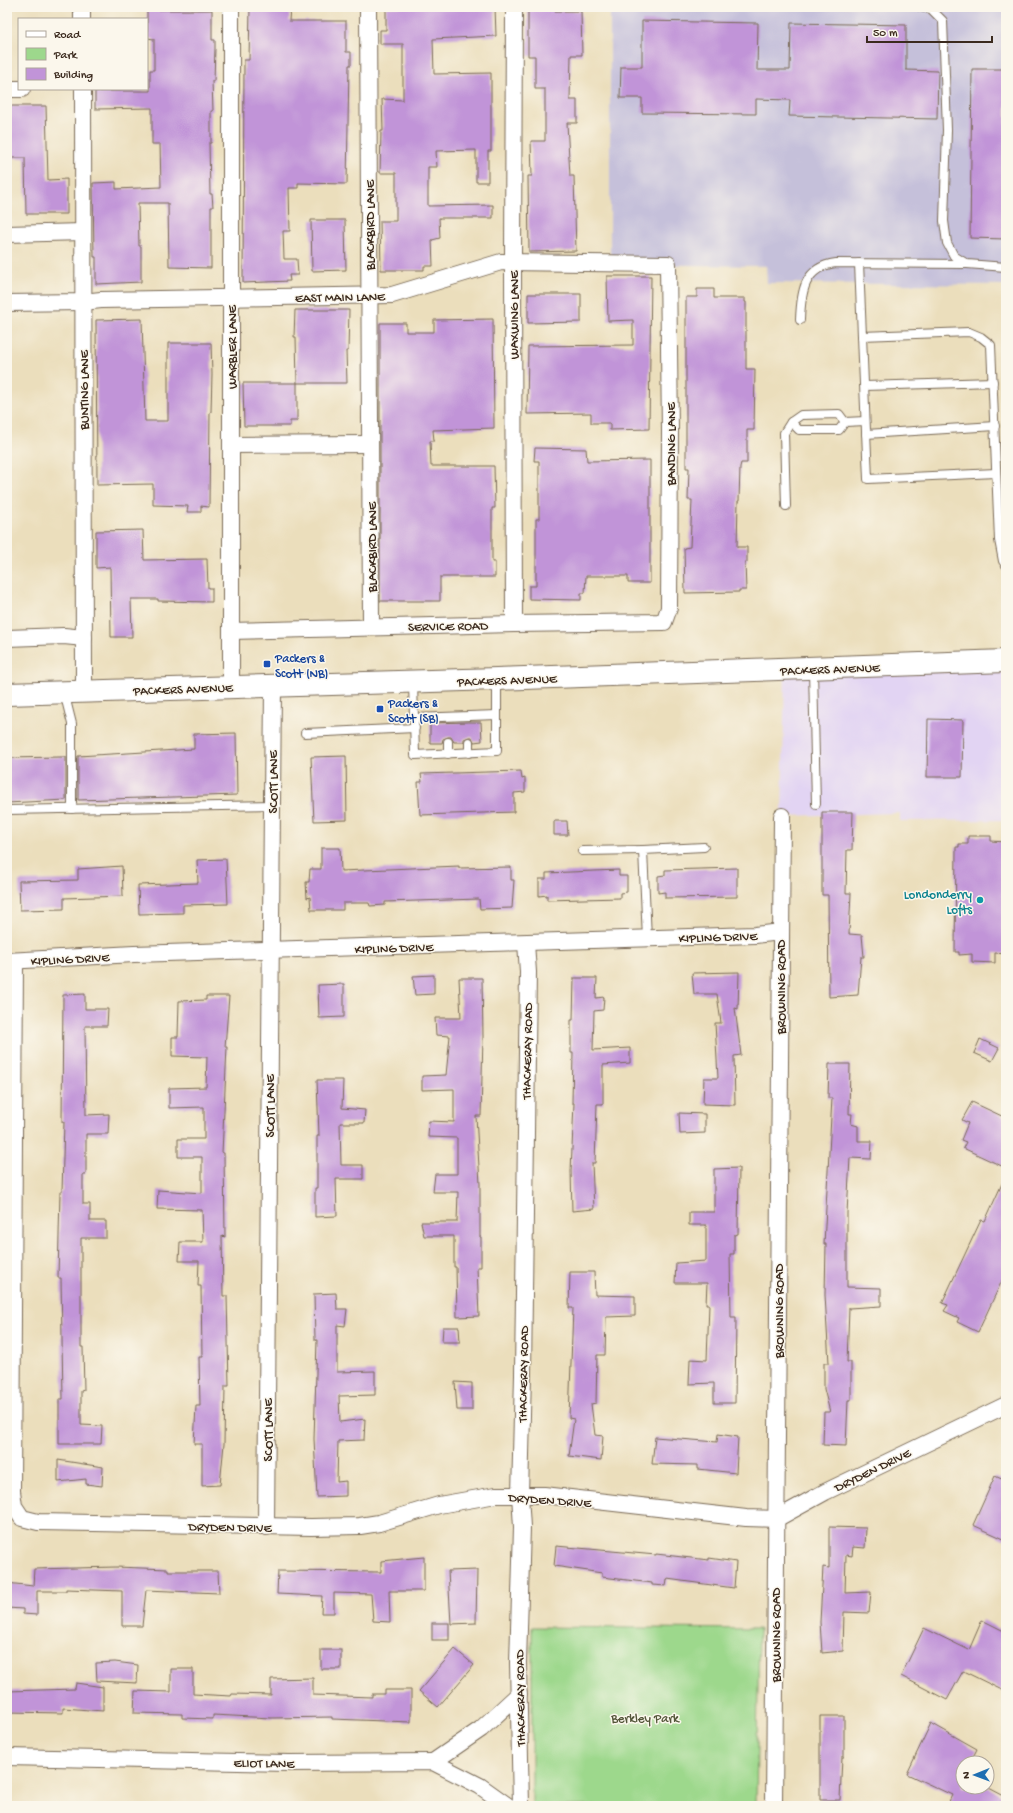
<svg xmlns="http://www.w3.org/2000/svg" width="1013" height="1813" viewBox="0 0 1013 1813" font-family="'Gochi Hand',sans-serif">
<rect width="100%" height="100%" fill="#fbf7ec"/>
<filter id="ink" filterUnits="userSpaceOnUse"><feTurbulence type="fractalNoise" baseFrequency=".025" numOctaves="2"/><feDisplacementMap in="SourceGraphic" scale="8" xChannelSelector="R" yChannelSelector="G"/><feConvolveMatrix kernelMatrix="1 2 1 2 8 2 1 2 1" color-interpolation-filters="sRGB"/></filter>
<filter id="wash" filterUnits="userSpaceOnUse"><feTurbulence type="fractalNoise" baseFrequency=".012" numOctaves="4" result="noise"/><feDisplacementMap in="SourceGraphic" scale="16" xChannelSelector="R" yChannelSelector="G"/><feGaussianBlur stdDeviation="0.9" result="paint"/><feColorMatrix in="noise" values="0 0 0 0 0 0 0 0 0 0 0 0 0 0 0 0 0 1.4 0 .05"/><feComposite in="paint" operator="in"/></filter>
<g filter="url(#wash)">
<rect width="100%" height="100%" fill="#ebdebc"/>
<path fill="#e2d4f3" d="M1006,661V820L900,821V813L782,816L785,669Z"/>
<path fill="#c5c0da" d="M610,7H1006V285L767,283L766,266L610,264Z"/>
<path fill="#9dd88c" stroke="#6c8155" d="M532,1627L759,1629L756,1806H532Z"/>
<g id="blocks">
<g fill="#c194d8">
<path d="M250,7H290L289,21H346V52H351V65H349L347,184L298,183V188H289L290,231H283L284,259H297L298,275H289L290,281L243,283L244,60H249Z"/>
<path d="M386,7H495L496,36L433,39L434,74L491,73V151H488V182H476V150L436,151L437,167H428V206L493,205V218H439L440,238L432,240L433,266H424V270H381L380,221H396V173H380L381,131H383L382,99L403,100V44H380V30H386Z"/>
<path d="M528,7H555V11H581L582,55H571L570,100H577V123H567L570,176H574L576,251L529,252L528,176H532L531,141H545V89H535V56H528Z"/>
<path d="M147,10H212V40H215V48L214,81H212L213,111H211V143H209L210,194H212L213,207H211V268L169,267L168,203H138L139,246H141V282L96,284V257H94L93,183L116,182V189L161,187L160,144H152V108L95,109V91H150V70H154V39L147,38Z"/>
<path d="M642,21L758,23L757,70H790L791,23L906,25V70L938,71L937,119L789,116L790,100L756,99V114L642,113V98H620L621,67H642Z"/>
<path d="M972,69H1006V239L970,238Z"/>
<path d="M7,106H46L48,180L67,179V214H26L25,158H7Z"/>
<path d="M311,220H345L346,270L312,271Z"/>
<path d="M607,276H651L649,429L610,430V423H591V413L527,414L528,346L633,345V320L608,321Z"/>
<path d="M697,289H714V298H745V302H746V369H755L754,430H747V463H741L740,467L739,501H738L737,547H747V562H745L746,590H739V592L685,593L684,548L690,547L692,500H688L689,468H686V297H697Z"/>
<path d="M528,294H581V322L528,323Z"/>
<path d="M295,310H349L348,351H346L347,383H297V421H290V426H244L243,383H297L296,337H294Z"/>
<path d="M142,319L145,421H168V343H211L212,374L211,412H210L209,507L201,506V512H187L188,506L153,505V484L97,485L96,320Z"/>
<path d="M493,319L494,428L433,430L434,441H430L431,466H494L495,508H492V562H495V577H440V601H380V323H406V332H434V320Z"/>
<path d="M535,448L586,449L587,461L650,460V583H628V576H586L585,593H581V600L529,599V586H536V519H539V461H534Z"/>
<path d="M143,530L144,560L207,559L208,588H212V602L158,601V599H131L132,637H111L110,567L96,568V531Z"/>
<path d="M928,719L963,720L962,777H927Z"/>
<path d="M469,722H481L482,741L474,742L472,737H469L464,739V742H454L451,737H448L443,739L442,743H430V723Z"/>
<path d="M236,733L237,795L78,800V756L194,749V734Z"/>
<path d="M346,756L347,820L314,821L311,757Z"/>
<path d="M60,757H66V800L7,803V758Z"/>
<path d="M521,771L522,779L525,778V792L514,793V812L420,815L418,782H422L421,774Z"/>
<path d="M822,812H853L852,850H847L846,893H851L849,934L862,935L864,957H861L858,995L829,997L828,895H822Z"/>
<path d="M554,821H567L568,835H554Z"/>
<path d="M968,836H991V841L1006,842V954L995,953V963L972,962V954L959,955V952H955L956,847H959V844H968Z"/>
<path d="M321,848H340L341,871L459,866V868L511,867V880H514L512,908L480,909L479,899L385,902V905L370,906L369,903H343V910H311L310,897L307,898L306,882H309L310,869H321Z"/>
<path d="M226,859L228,904L183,905V913L139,914L138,885L198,883L197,860Z"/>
<path d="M122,866L123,896L64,898V909L20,910L19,881L78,880V869Z"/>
<path d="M737,868V897L665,898V892L658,893V876L665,875V870Z"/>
<path d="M619,870V876H627V892L620,893V898L547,900V895L539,896V879H546V873Z"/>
<path d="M739,972L738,1009L735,1008L741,1055L734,1056L735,1105L703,1104L704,1078H718L715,1023H721L717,994H694L692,973Z"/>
<path d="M434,975V994L415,995L413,976Z"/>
<path d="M459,978H482L483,1036L481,1116H476L480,1184V1237H481V1267H477L479,1316L457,1317L456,1267H454V1236H424L421,1222H457L458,1192H433L435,1174H457V1138L428,1137L429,1121L454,1122V1089L422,1090V1076L446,1075L450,1036L436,1035L435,1018H461Z"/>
<path d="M574,978H597L596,998L604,997L603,1010L594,1011L593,1050L630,1048V1063L603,1065V1104H597L595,1163H592L594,1209L572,1211L571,1171L574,1103H572L573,1053H571V1020H573Z"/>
<path d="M344,984V1017L319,1018L318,985Z"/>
<path d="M85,994V1009H108L107,1026H85L86,1115L109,1114L108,1134H86V1174H83V1204H90V1221H106V1238H81V1347H83L84,1390L81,1391V1425L102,1426L101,1444H59V1399H63L61,1278H58L60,1192H62L64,1122H62L63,995Z"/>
<path d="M206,996H229L225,1047H227L222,1153H224L225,1237L222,1236L223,1296H227L229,1386H225L224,1444L220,1485L202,1486V1444H194L196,1406H200L199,1357H202L201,1286H198L199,1261H179L180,1242H203L202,1210L157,1209L158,1190L202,1193V1157H178V1139H204V1107L169,1108V1088L206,1087L207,1057L172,1056V1037H178L179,1001L206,1000Z"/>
<path d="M980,1039L999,1048L992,1061L974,1053Z"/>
<path d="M829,1064H850L849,1114H852L851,1124L858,1126V1141H872L871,1159L850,1158L847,1213V1287L881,1288V1306L849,1308L847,1362H851V1400H848L846,1446L823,1445L824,1412H830L824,1389V1363H829L825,1295L826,1244H824L832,1098H828Z"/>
<path d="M317,1080H343L342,1108L365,1110L364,1123H340L341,1165H363V1179H336L337,1216L315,1217V1188H317V1136H319Z"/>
<path d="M972,1102L1006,1118V1168L963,1148L966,1142L961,1140L968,1123L962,1120Z"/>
<path d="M679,1113L705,1114V1133L680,1134Z"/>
<path d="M739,1168L738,1234L734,1235V1254H730L731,1317H736L735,1403H714V1383L689,1384L690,1359L707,1360L709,1304H706L707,1283H675L676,1263L706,1261V1225H689V1212H714V1169Z"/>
<path d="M1006,1175V1272L978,1332L957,1322L959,1318L944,1311L948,1305L942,1303L981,1220L985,1221Z"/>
<path d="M570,1272H594L595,1295L635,1296V1316L606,1317L605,1355H597L596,1403L591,1404L595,1435L603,1436L601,1460L569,1456L574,1419L569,1418L573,1308H569Z"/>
<path d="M336,1293L337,1309H347L345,1326L337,1325V1372L375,1371V1395L339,1396L340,1422L365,1419L364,1440L338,1441L337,1482L346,1481V1496L317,1497L314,1439L317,1340H315L314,1294Z"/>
<path d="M443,1327H459L460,1342H442Z"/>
<path d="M455,1382L472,1383V1410H457Z"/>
<path d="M718,1434L738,1437L736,1473L698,1469V1465L652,1464L655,1437L717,1442Z"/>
<path d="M58,1460L103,1467L102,1486L86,1484V1479L58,1482Z"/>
<path d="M995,1476L1006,1481V1540L973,1525Z"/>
<path d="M829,1527L866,1528L865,1548L853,1547L852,1556L846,1555L845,1593L871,1592L869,1613L844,1612L843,1651L822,1653L820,1622L823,1567L829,1568Z"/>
<path d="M556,1546L656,1555V1554L709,1560V1558L736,1562L734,1588L667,1579L666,1586L652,1585V1583L602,1577V1573L554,1566Z"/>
<path d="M424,1557V1591H389L390,1622L373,1621L371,1594L334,1593V1613H321L322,1596L277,1594L278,1571L381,1572V1561Z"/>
<path d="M116,1567L168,1569V1571H218L219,1593L146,1590L142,1626H122V1591L66,1589V1591H37V1615L23,1614V1609L7,1608V1583L33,1586L34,1569Z"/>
<path d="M477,1570L476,1623L451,1624L448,1571Z"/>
<path d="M982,1620L1006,1632V1692L963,1671L947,1700L901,1676L924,1628L969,1650Z"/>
<rect x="432" y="1623" width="17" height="17"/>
<path d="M455,1649L474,1665L438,1707L419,1691Z"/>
<rect x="321" y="1650" width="20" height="19"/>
<path d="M115,1662L138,1665L137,1683L97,1681L96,1663Z"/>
<path d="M171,1669H193V1694L231,1696L232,1694L271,1695V1679L313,1678V1695L372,1697V1694H385V1690H411V1722L332,1719V1717L271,1718L213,1715V1719L182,1718V1714L134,1713L135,1691L171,1692Z"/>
<path d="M76,1683L103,1687V1711L63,1708V1713L7,1712V1691L75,1689Z"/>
<path d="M820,1716H844V1757H842L840,1800H820Z"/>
<path d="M931,1723L977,1749L970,1763H963V1787H987L1006,1797V1806H947L952,1795L907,1774Z"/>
</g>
</g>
</g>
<g filter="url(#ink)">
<use href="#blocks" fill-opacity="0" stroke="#796955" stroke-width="1"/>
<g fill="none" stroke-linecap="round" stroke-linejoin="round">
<g stroke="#796955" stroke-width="10">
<g id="service">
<path d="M921,7L931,9L943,21L947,130L944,221L947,243L954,256L967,264L1006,267"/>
<path d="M859,263L862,336L969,332L981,337L991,345L999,540L1003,561L1006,565"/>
<path d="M800,320C801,292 804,267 836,263L965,264"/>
<path d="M862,336L868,479L996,473"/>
<path d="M865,386L993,382"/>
<path d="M791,422L799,430H839L845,422L865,421"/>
<path d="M866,434L995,426"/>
<path d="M786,506L784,433L791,422L801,415L839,414L845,422"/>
<path d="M813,669L816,804"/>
<path d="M413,682L415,755L497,751V680"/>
<path d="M64,692L72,724V809"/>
<path d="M414,718L497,715"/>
<path d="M305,733L415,728"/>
<path d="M448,742V754"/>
<path d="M469,753V742"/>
<path d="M7,810L272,805"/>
<path d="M582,851L643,850"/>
<path d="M647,939L643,850L704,847"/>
</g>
</g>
<g stroke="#796955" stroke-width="18">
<g id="minor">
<path d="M82,7V19"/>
<path d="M231,7V687"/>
<path d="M368,7L371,626"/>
<path d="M7,89H22"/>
<path d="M83,89L84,691"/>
<path d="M7,234L83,232"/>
<path d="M7,303L83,302L101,300L392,295L501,262L668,264L670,432L669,608L664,622L514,624L231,631"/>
<path d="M231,445L370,444"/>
<path d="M514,624L513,263L514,7"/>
<path d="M7,638L64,636L84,638"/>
<path d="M7,961L134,954L755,935L781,932"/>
<path d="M15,961L12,1491L14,1506L22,1518L38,1522L311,1527L360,1526L379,1523L439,1505L496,1495H544L746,1518L776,1519L825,1492L1006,1405"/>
<path d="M266,1527L273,685"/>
<path d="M7,1757L289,1763L433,1762L480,1786L508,1806"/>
<path d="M433,1762L481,1729L519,1694"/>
<path d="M521,1806L518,1663L522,1527L520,1495L523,1375L528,972L526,943"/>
<path d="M774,1806L782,816"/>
</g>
</g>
<g stroke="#796955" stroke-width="24">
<path id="secondary" d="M7,694L497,679L1006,661"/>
</g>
<use href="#service" stroke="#fff" stroke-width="8"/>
<use href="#minor" stroke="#fff" stroke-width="16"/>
<use href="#secondary" stroke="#fff" stroke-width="22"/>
</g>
</g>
<g fill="#1a4fb4" stroke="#fbf7ec" stroke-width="1.5">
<rect x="263" y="660" width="8" height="8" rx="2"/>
<rect x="376" y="705" width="8" height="8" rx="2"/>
</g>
<circle fill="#0f9aa8" stroke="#fbf7ec" stroke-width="1.5" cx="980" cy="900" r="4"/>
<g text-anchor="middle" stroke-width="3" stroke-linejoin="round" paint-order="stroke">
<g font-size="13" fill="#3b2a1e" stroke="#fbf7ec">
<text transform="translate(369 225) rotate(-90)" y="5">BLACKBIRD LANE</text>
<text transform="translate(340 296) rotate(-1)" y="5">EAST MAIN LANE</text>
<text transform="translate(513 315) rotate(-90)" y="5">WAXWING LANE</text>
<text transform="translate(231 347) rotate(-90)" y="5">WARBLER LANE</text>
<text transform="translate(83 390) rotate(-90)" y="5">BUNTING LANE</text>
<text transform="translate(670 444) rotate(-90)" y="5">BANDING LANE</text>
<text transform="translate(371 547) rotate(-90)" y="5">BLACKBIRD LANE</text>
<text transform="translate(448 625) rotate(-1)" y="5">SERVICE ROAD</text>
<text transform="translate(830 668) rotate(-2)" y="5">PACKERS AVENUE</text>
<text transform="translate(507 679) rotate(-2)" y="5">PACKERS AVENUE</text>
<text transform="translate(183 688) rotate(-2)" y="5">PACKERS AVENUE</text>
<text transform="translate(272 782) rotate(-90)" y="5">SCOTT LANE</text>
<text transform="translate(718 936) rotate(-2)" y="5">KIPLING DRIVE</text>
<text transform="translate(394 947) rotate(-2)" y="5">KIPLING DRIVE</text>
<text transform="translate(70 958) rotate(-3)" y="5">KIPLING DRIVE</text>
<text transform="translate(780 987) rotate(-90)" y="5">BROWNING ROAD</text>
<text transform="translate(526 1051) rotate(-89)" y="5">THACKERAY ROAD</text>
<text transform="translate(269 1106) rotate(-90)" y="5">SCOTT LANE</text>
<text transform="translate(778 1311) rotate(-90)" y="5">BROWNING ROAD</text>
<text transform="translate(522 1374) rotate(-89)" y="5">THACKERAY ROAD</text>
<text transform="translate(267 1430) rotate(-90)" y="5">SCOTT LANE</text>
<text transform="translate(872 1469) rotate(-26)" y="5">DRYDEN DRIVE</text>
<text transform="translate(550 1499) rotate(4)" y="5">DRYDEN DRIVE</text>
<text transform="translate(230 1526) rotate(1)" y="5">DRYDEN DRIVE</text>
<text transform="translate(775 1635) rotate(-90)" y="5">BROWNING ROAD</text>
<text transform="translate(519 1698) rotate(-91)" y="5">THACKERAY ROAD</text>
<text transform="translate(264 1762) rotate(1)" y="5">ELIOT LANE</text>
</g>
<g font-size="13" fill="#164399" stroke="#fbf7ec" text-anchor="start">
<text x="275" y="662">Packers &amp;<tspan x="275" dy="15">Scott (NB)</tspan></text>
<text x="388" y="707">Packers &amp;<tspan x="388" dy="15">Scott (SB)</tspan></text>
</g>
<g font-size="13" fill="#0d838f" stroke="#fbf7ec" text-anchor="end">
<text x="972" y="898">Londonderry<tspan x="972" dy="15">Lofts</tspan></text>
</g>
<g font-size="13" fill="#54563a" stroke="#fbf7ec">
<text x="645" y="1722">Berkley Park</text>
</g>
</g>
<rect width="1013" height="1813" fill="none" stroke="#fbf7ec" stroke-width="24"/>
<rect x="18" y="18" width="130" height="72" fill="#fbf7ec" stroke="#aea59a"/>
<rect x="26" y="31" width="20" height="6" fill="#ffffff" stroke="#aea59a"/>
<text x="54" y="38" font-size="12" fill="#3b2a1e">Road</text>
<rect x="26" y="48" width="20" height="12" fill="#9dd88c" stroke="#aea59a"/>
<text x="54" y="58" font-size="12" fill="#3b2a1e">Park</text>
<rect x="26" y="68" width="20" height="12" fill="#c194d8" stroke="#aea59a"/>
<text x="54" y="78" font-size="12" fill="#3b2a1e">Building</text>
<g transform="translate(975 1775) rotate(269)"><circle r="19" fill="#fbf7ec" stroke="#aea59a"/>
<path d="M0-3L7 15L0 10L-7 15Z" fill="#1f6fb2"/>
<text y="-6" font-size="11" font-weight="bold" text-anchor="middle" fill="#3b2a1e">N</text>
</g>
<path d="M867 36v6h125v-6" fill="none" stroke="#3b2a1e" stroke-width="2"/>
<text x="873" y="36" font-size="12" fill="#3b2a1e" stroke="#fbf7ec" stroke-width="3" paint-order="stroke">50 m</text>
</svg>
